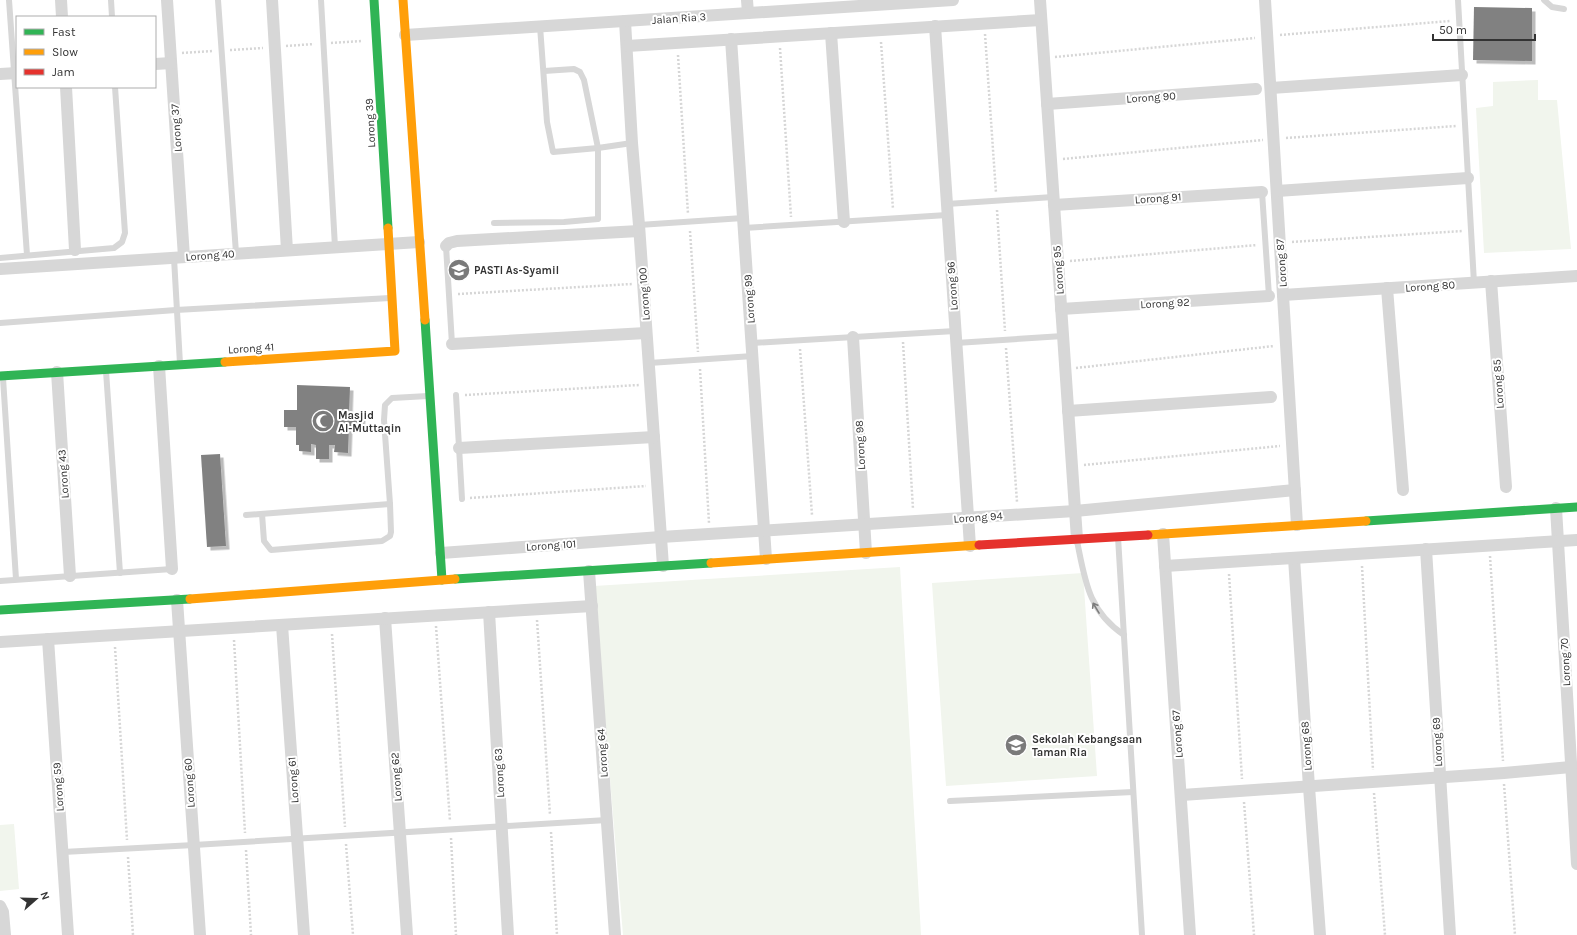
<svg xmlns="http://www.w3.org/2000/svg" width="1577" height="935" viewBox="0 0 1577 935" font-family="Karla,sans-serif">
<defs>
<filter id="shadow"><feDropShadow dx="3.5" dy="3.5" stdDeviation="0" flood-color="#0004"/></filter>
</defs>
<rect width="100%" height="100%" fill="#fff"/>
<g fill="#f1f5ed">
<path d="M1538,80V100H1557L1571,249L1484,253L1476,108L1493,106V82Z"/>
<path d="M900,567L921,935H623L594,586Z"/>
<path d="M1083,573L1097,776L946,786L932,583Z"/>
<path d="M14,824L19,889L0,891V825Z"/>
</g>
<g fill="#818181" filter="url(#shadow)">
<path d="M1474,7L1532,8V61L1473,60Z"/>
<path d="M297,385L350,387L349,415H362L361,428L349,427L348,453L334,452L335,445H329V459H316V445L311,444V452L299,451V445H296V427H284V410H297Z"/>
<path d="M220,454L226,546L207,547L201,455Z"/>
</g>
<g fill="none" stroke-linecap="round" stroke-linejoin="round">
<g stroke="#d6d6d6" stroke-width="2.5" stroke-dasharray="2 2" stroke-linecap="butt">
<path d="M985,34L996,193"/>
<path d="M1280,35L1450,21"/>
<path d="M881,42L893,209"/>
<path d="M331,43L362,41"/>
<path d="M286,46L314,44"/>
<path d="M780,48L791,217"/>
<path d="M230,50L263,48"/>
<path d="M182,53L213,51"/>
<path d="M678,55L688,214"/>
<path d="M1055,57L1255,38"/>
<path d="M1286,138L1456,126"/>
<path d="M1063,159L1263,140"/>
<path d="M997,210L1005,331"/>
<path d="M690,231L698,352"/>
<path d="M1292,242L1462,231"/>
<path d="M1070,261L1257,245"/>
<path d="M458,294L632,284"/>
<path d="M903,342L913,509"/>
<path d="M1006,348L1017,502"/>
<path d="M800,349L812,515"/>
<path d="M1076,368L1274,346"/>
<path d="M700,369L709,523"/>
<path d="M465,395L639,385"/>
<path d="M1084,465L1280,446"/>
<path d="M470,498L646,486"/>
<path d="M1490,556L1503,761"/>
<path d="M1362,566L1373,770"/>
<path d="M1229,574L1242,779"/>
<path d="M537,620L550,815"/>
<path d="M436,626L450,821"/>
<path d="M332,634L345,827"/>
<path d="M234,640L245,833"/>
<path d="M115,647L127,840"/>
<path d="M1504,784L1515,935"/>
<path d="M1374,793L1385,935"/>
<path d="M1244,802L1254,935"/>
<path d="M551,832L557,935"/>
<path d="M451,838L456,935"/>
<path d="M346,844L353,935"/>
<path d="M246,850L251,935"/>
<path d="M128,857L133,935"/>
</g>
<g stroke="#d7d7d7" stroke-width="6">
<path d="M9,0L27,255"/>
<path d="M111,0L112,17"/>
<path d="M218,0L236,253"/>
<path d="M321,0L335,247"/>
<path d="M1458,0L1474,283"/>
<path d="M1544,0L1552,7L1564,9"/>
<path d="M540,26L547,122L553,152L598,148L632,143"/>
<path d="M1262,192L1269,296"/>
<path d="M947,204L1053,197"/>
<path d="M494,223L564,222L598,219V148L584,80L580,72L574,69L544,71"/>
<path d="M639,225L743,218"/>
<path d="M744,228L947,215"/>
<path d="M446,246L452,344"/>
<path d="M0,258L114,248L122,242L125,233L115,87"/>
<path d="M174,258L180,364"/>
<path d="M0,323L176,310L390,298"/>
<path d="M752,343L955,331"/>
<path d="M956,343L1063,336"/>
<path d="M649,363L753,356"/>
<path d="M106,371L120,573"/>
<path d="M3,378L16,579"/>
<path d="M456,395L462,499"/>
<path d="M262,514L264,541L271,550L382,541L390,536L391,532L390,504"/>
<path d="M246,515L390,504L384,420L385,405L392,398L428,396"/>
<path d="M1118,537L1142,935"/>
<path d="M1077,541C1085,580 1088,611 1124,635"/>
<path d="M0,581L172,569"/>
<path d="M950,801L1133,792"/>
<path d="M63,852L194,845L607,820"/>
</g>
<g stroke="#d7d7d7" stroke-width="12">
<path d="M61,0L62,17"/>
<path d="M167,0L184,257"/>
<path d="M272,0L287,250"/>
<path d="M747,0L748,13"/>
<path d="M1040,0L1077,539"/>
<path d="M1265,0L1297,525"/>
<path d="M625,21L632,143L639,225L663,566"/>
<path d="M935,26L970,546"/>
<path d="M831,33L844,222"/>
<path d="M405,35L953,0"/>
<path d="M731,39L766,559"/>
<path d="M627,46L1041,20"/>
<path d="M155,64L171,63"/>
<path d="M0,74L17,73"/>
<path d="M66,87L75,250"/>
<path d="M1271,88L1462,75"/>
<path d="M1047,104L1256,89"/>
<path d="M1277,191L1468,178"/>
<path d="M1054,205L1262,192"/>
<path d="M446,246L449,243L457,241L639,231"/>
<path d="M0,269L419,242"/>
<path d="M1491,281L1506,487"/>
<path d="M1387,288L1403,490"/>
<path d="M1283,295L1577,276"/>
<path d="M1061,309L1269,296"/>
<path d="M853,337L866,553"/>
<path d="M452,344L646,333"/>
<path d="M159,366L172,569"/>
<path d="M57,372L70,576"/>
<path d="M1068,411L1271,397"/>
<path d="M459,448L654,437"/>
<path d="M1556,508L1577,864"/>
<path d="M1163,534L1190,935"/>
<path d="M1426,549L1450,935"/>
<path d="M441,553L661,537L1075,511L1295,490"/>
<path d="M1294,558L1309,787L1320,935"/>
<path d="M1165,566L1577,540"/>
<path d="M589,571L615,935"/>
<path d="M177,600L200,935"/>
<path d="M489,612L508,935"/>
<path d="M385,618L407,935"/>
<path d="M282,625L304,935"/>
<path d="M48,639L68,935"/>
<path d="M0,642L592,606"/>
<path d="M1182,795L1504,773L1571,767"/>
<path d="M0,906L3,912L5,935"/>
</g>
<g stroke="#30b455" stroke-width="9">
<path d="M374,0L388,228"/>
<path d="M425,320L442,580"/>
<path d="M0,376L225,362"/>
<path d="M1366,521L1577,507"/>
<path d="M455,579L711,563"/>
<path d="M0,610L190,599"/>
</g>
<g stroke="#ff9f0a" stroke-width="9">
<path d="M403,0L425,320"/>
<path d="M225,362L395,351L388,228"/>
<path d="M1148,535L1366,521"/>
<path d="M711,563L979,545"/>
<path d="M190,599L455,579"/>
</g>
<path stroke="#e5322d" stroke-width="9" d="M979,545L1148,535"/>
</g>
<defs><path id="oneway-shaft" d="M-6 0H5M1.5-3L5.5 0L1.5 3" fill="none" stroke-width="1.6" stroke-linecap="round" stroke-linejoin="round"/></defs>
<use stroke="#7d7d7d" href="#oneway-shaft" transform="translate(1096 608) rotate(-121)"/>
<defs>
<g id="school-disc" transform="scale(1.15)"><circle r="9.5" fill="#7a7a7a" stroke="#fff"/><path d="M0-5L7-2L0 1L-7-2ZM-4 1L0 2.5L4 1V4Q0 6-4 4Z" fill="#fff"/></g>
<g id="mosque-disc" transform="scale(1.15)"><circle r="9.5" fill="#7a7a7a" stroke="#fff"/><path d="M3.5-4.9A6 6 0 1 0 3.5 4.9A5 5 0 1 1 3.5-4.9Z" fill="#fff"/></g>
</defs>
<g fill-rule="evenodd">
<use href="#school-disc" x="459" y="270"/>
<use href="#mosque-disc" x="323" y="421"/>
<use href="#school-disc" x="1016" y="745"/>
</g>
<g text-anchor="middle" stroke-width="4" stroke-linejoin="round" paint-order="stroke">
<g font-size="11" fill="#333" stroke="#fff">
<text transform="translate(679 18) rotate(-4)" y="4">Jalan Ria 3</text>
<text transform="translate(1151 97) rotate(-4)" y="4">Lorong 90</text>
<text transform="translate(370 123) rotate(-93)" y="4">Lorong 39</text>
<text transform="translate(176 128) rotate(-94)" y="4">Lorong 37</text>
<text transform="translate(1158 198) rotate(-4)" y="4">Lorong 91</text>
<text transform="translate(210 255) rotate(-4)" y="4">Lorong 40</text>
<text transform="translate(1281 263) rotate(-94)" y="4">Lorong 87</text>
<text transform="translate(1058 270) rotate(-94)" y="4">Lorong 95</text>
<text transform="translate(952 286) rotate(-94)" y="4">Lorong 96</text>
<text transform="translate(1430 286) rotate(-4)" y="4">Lorong 80</text>
<text transform="translate(644 294) rotate(-94)" y="4">Lorong 100</text>
<text transform="translate(749 299) rotate(-94)" y="4">Lorong 99</text>
<text transform="translate(1165 303) rotate(-3)" y="4">Lorong 92</text>
<text transform="translate(251 348) rotate(-4)" y="4">Lorong 41</text>
<text transform="translate(1498 384) rotate(-94)" y="4">Lorong 85</text>
<text transform="translate(860 445) rotate(-93)" y="4">Lorong 98</text>
<text transform="translate(63 474) rotate(-94)" y="4">Lorong 43</text>
<text transform="translate(978 517) rotate(-4)" y="4">Lorong 94</text>
<text transform="translate(551 545) rotate(-4)" y="4">Lorong 101</text>
<text transform="translate(1565 662) rotate(-93)" y="4">Lorong 70</text>
<text transform="translate(1177 734) rotate(-94)" y="4">Lorong 67</text>
<text transform="translate(1437 742) rotate(-93)" y="4">Lorong 69</text>
<text transform="translate(1306 746) rotate(-94)" y="4">Lorong 68</text>
<text transform="translate(602 753) rotate(-94)" y="4">Lorong 64</text>
<text transform="translate(499 773) rotate(-93)" y="4">Lorong 63</text>
<text transform="translate(396 777) rotate(-94)" y="4">Lorong 62</text>
<text transform="translate(293 780) rotate(-94)" y="4">Lorong 61</text>
<text transform="translate(189 783) rotate(-94)" y="4">Lorong 60</text>
<text transform="translate(58 787) rotate(-94)" y="4">Lorong 59</text>
</g>
<g font-size="11" font-weight="bold" fill="#333" stroke="#fff" text-anchor="start">
<text x="474" y="274">PASTI As-Syamil</text>
<text x="338" y="419">Masjid<tspan x="338" dy="13">Al-Muttaqin</tspan></text>
<text x="1032" y="743">Sekolah Kebangsaan<tspan x="1032" dy="13">Taman Ria</tspan></text>
</g>
</g>
<rect x="16" y="16" width="140" height="72" fill="#ffffff" stroke="#adadad"/>
<rect x="24" y="29" width="20" height="6" fill="#30b455" stroke="#adadad"/>
<text x="52" y="36" font-size="12" fill="#333333">Fast</text>
<rect x="24" y="49" width="20" height="6" fill="#ff9f0a" stroke="#adadad"/>
<text x="52" y="56" font-size="12" fill="#333333">Slow</text>
<rect x="24" y="69" width="20" height="6" fill="#e5322d" stroke="#adadad"/>
<text x="52" y="76" font-size="12" fill="#333333">Jam</text>
<g transform="translate(36 899) rotate(70)" stroke="#ffffff" stroke-width="3" paint-order="stroke">
<path d="M0-3L7 15L0 10L-7 15Z" fill="#333333"/>
<text y="-6" font-size="11" font-weight="bold" text-anchor="middle" fill="#333333">N</text>
</g>
<path d="M1433 34v6h102v-6" fill="none" stroke="#333333" stroke-width="2"/>
<text x="1439" y="34" font-size="12" fill="#333333" stroke="#ffffff" stroke-width="3" paint-order="stroke">50 m</text>
</svg>
